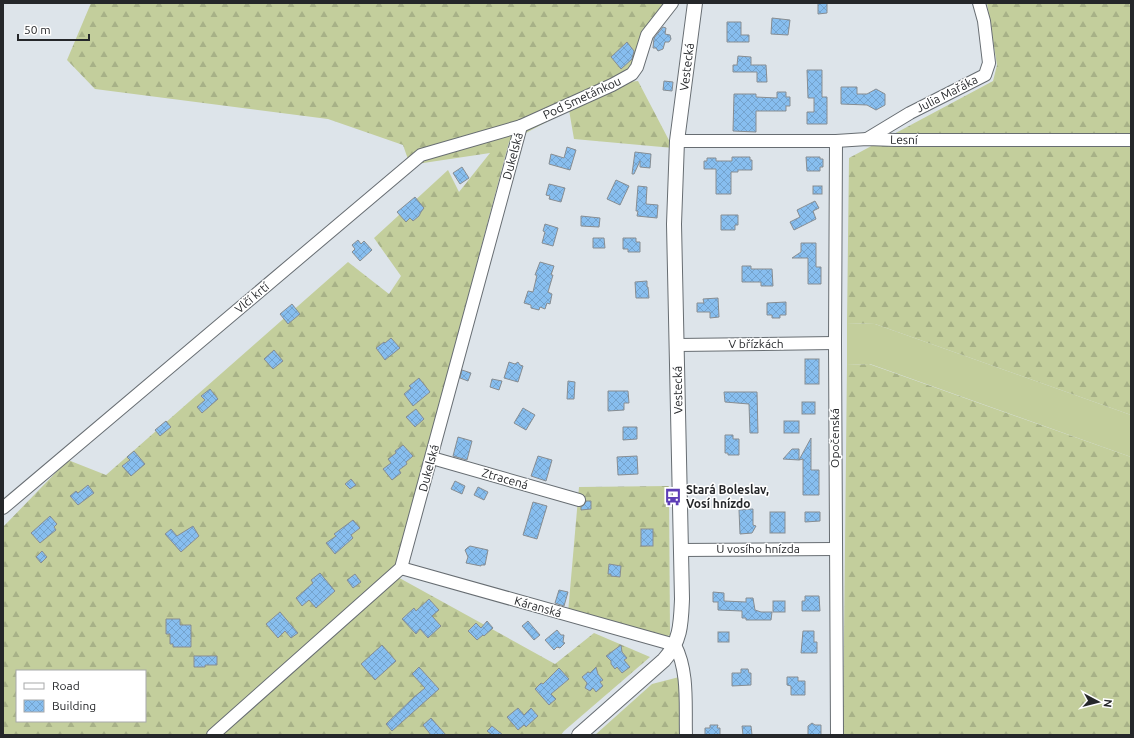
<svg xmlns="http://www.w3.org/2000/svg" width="1134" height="738" viewBox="0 0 1134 738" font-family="Ubuntu,sans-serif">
<defs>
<pattern id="forest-firs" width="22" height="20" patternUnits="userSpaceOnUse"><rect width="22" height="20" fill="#c3ce9c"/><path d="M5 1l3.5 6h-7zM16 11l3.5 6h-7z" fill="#a7b187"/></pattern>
<pattern id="building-cross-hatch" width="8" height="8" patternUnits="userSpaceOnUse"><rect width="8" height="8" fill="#87beef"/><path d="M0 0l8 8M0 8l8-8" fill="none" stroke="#74a3cd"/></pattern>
</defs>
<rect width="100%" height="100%" fill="#dde4ea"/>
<path fill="#c3ce9c" d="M847,323L875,324L1131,415V457L870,364L847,365Z"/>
<g fill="url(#forest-firs)" fill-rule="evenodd">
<path d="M91,3H665L629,72L608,84L638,81L673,148L574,139L569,110L509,142L394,575L555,664L594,633L650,657L564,731L561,735H3V527L68,460L106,475L348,262L389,294L401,276L374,238L448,170L459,192L490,153L410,165L403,145L328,119L95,89L67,60ZM17,671H145V721H17Z"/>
<path d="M987,3H1131V415L875,324L847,323L849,158L993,81L997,65Z"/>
<path d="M869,364L1131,457V735H841L843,728L847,365Z"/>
<path d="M669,486L670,635L658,640L568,613L579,487Z"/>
<path d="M687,675L689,735H595L652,684Z"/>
</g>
<g fill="url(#building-cross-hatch)" stroke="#878d92">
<path d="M818,3H827V13L818,14Z"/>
<path d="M772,18L790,20L788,35L771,34Z"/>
<path d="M727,22H741V35H749V42H727Z"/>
<path d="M663,27L666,28L665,34L670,35L671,39L669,42H665L663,49L658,51L656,48H653L654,38Z"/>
<path d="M627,42L634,51L632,59L621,69L611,57Z"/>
<path d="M738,56L751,57V65H766L767,82H757V72H733V65H737Z"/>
<path d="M807,70H822V97H827V124H807V112H814V98H808Z"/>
<path d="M664,81L673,82L672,91L663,90Z"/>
<path d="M841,87H857V94H867L876,89L885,94V105L876,110L867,105L841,104Z"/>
<path d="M777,92H786V97H790V106H786V111H756V132L733,131L734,94H756V97L777,98Z"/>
<path d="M567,147L576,150L570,170L549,164L551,154L564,158Z"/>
<path d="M635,152L651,154L650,168L640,167V161L634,174H632Z"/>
<path d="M732,157H750V160H752V170H738V172H731V194H716V169H704V161H707V158H716V161H732Z"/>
<path d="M806,157H820V159H823V167H820V171H807Z"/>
<path d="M462,167L469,178L460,184L453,173Z"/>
<path d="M616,180L629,186L620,205L607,199Z"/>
<path d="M549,184L565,188L561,202L549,199L550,196L546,195Z"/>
<path d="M638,186L647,187L646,204L658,205L657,218L637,216L638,211H636Z"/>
<rect x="813" y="186" width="9" height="8"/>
<path d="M415,197L424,208L421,212L419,216L413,221L410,218L406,222L397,212Z"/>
<path d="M815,201L819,208L813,211L816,219L794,230L790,222L800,217L797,210Z"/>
<path d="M721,215H738V225H735V230H721Z"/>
<path d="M581,216L600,218L599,227L581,226Z"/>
<path d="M545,224L558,228L553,246L542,243L545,232L543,231Z"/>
<path d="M593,238H604L605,248H593Z"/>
<path d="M623,238H636V242H640V252H628V249H623Z"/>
<path d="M358,240L361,244L364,241L372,250L360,261L352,252L355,249L352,245Z"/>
<path d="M801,243H816V267H821V284H808V258H792L801,252Z"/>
<path d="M540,262L554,266L551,275H553L548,292L552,294L550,304L547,303L545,309L540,307L539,310L531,308V305L524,303L528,291L533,292L537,275H535Z"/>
<path d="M742,266H751V269H772L773,286H761V282H742Z"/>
<path d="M647,281V287H648L649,298H636L635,282Z"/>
<path d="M718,298L719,317L710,318V312H697V303H704L703,299Z"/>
<path d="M786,302V315H780V318H772V315H767V303Z"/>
<path d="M292,304L300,314L288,324L280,314Z"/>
<path d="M391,338L400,348L385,360L376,348L384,342L385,343Z"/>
<path d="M274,350L283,361L273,369L264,359Z"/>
<rect x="805" y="359" width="14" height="25"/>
<path d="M509,362L515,364L518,362L520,365L523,366L518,382L504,378Z"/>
<path d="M462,370L471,373L468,381L460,378Z"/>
<path d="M419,378L430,392L413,406L404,394L411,388L409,386Z"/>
<path d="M492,379L502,381L499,390L490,387Z"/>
<path d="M568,381L575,382L574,399H567Z"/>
<path d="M210,389L218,399L202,413L197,407L205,400L201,396Z"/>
<path d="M608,391H628L629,403H624V410L608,411Z"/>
<path d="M724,392H757L758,433H750L749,404L725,402Z"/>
<rect x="802" y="402" width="13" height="12"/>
<path d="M523,408L535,415L526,430L514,423Z"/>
<path d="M416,409L424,419L415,427L406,417Z"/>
<path d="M166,421L171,427L160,436L155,430Z"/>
<rect x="784" y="421" width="15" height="12"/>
<path d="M623,427H637V439L623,440Z"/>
<path d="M725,435H733V439H739V455H728V453H725Z"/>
<path d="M458,437L472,441L467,460L453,456Z"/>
<path d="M811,438V470H819V495H803V459L799,460Z"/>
<path d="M403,445L413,456L406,462L407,464L399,470L401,473L392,480L383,469L391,463L388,459L396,453L395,451Z"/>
<path d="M792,449H799V460L783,459Z"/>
<path d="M134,451L145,464L131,476L122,466L130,460L127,457Z"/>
<path d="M538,456L552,460L546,481L531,476Z"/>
<path d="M637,456L638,474L618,475L617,457Z"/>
<path d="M351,479L356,485L350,489L345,484Z"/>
<path d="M455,481L465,486L462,494L451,489Z"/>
<path d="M88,485L94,493L78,505L70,496L76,491L78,493Z"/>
<path d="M478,487L488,492L484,500L474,495Z"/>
<path d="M586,501H591V509L581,510V507L584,505Z"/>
<path d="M533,502L547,506L537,539L523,535Z"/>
<path d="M753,509V525L756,526L752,533L740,534L739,510Z"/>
<rect x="770" y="512" width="15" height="21"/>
<path d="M805,512H820V521L805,522Z"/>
<path d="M50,516L57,524L54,527L56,530L40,543L31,533Z"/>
<path d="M353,520L360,528L351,535L353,538L335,554L326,543L336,536L334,534Z"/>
<path d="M193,526L199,536L181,552L165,534L171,529L177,536Z"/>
<rect x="641" y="529" width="12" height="17"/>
<path d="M470,546L488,550L485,565H481V566L466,563L468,557L465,550L467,548Z"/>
<path d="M42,551L47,557L41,563L36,557Z"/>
<path d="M609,564L621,566L620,577L611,576V574H608Z"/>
<path d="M320,573L335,591L316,608L309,600L302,606L296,598L313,583L311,580Z"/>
<path d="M355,574L361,582L353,588L347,580Z"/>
<path d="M559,590L568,592L564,606L555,603Z"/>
<path d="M713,592L724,593V601L746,602V598H753L755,610L761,612H772L771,620H746V618H742V611L718,610V602H713Z"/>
<path d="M805,596H819L820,611H802V601H805Z"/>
<path d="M429,599L439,610L432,616L441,626L428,638L420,629L416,634L402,619L414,608L416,611Z"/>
<rect x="773" y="601" width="12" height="11"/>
<path d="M280,612L298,633L291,638L285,631L278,638L266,624Z"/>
<path d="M166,619H180V625H191V647H173V644H170V634H166Z"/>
<path d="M487,621L493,628L484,636L483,635L477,640L468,631L476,623L481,628Z"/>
<path d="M528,621L540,635L534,640L522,626Z"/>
<path d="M557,630L561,635H564L563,642L565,643L560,648L557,647L554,650L545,640Z"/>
<path d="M803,631H814V642H817V653H801Z"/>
<rect x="718" y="632" width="11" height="10"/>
<path d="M382,645L396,661L375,680L361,664Z"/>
<path d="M621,645L622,652L627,658L624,660L630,667L622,673L617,667L615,669L611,664V661L606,656Z"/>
<path d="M194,656H217V665H205V667H194Z"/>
<path d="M419,667L439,689L392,731L386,724L414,697L425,688L412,674Z"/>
<path d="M596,667L598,674L603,680L600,682L603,686L596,692L593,688L590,691L585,688L587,683L582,677L588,672L590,673Z"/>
<path d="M559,668L569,679L551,694L556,699L549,705L535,689L541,683L543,684Z"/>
<path d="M741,669H748L749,673H751V685L732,686V673H741Z"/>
<path d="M787,677H798V681H805V695H791V686L787,685Z"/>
<path d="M518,708L524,715L531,708L538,716L526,727L524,725L518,730L507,717Z"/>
<path d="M431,718L446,735H431L423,725Z"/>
<path d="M812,723L815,725H821V735H808V726Z"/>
<path d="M710,725H718L717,728H720V735H705V728H710Z"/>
<path d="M492,726L503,735H492L487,731Z"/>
<path d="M742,726H751L752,735H743Z"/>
</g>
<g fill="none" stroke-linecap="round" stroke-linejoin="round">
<g stroke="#676d72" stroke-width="14">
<g id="minor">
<path d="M867,139L910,113L985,75L989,63L984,21L979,3"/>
<path d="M677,141H836L867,139L895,140H1131"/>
<path d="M836,141L835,343L837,735"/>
<path d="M677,345L835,343"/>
<path d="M432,458L579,500"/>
<path d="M3,508L421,155L521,126L612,85L632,74L637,67L647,35L672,3"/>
<path d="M681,550L835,549"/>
<path d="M401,568L675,645C689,672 685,706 686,735"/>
<path d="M213,735L401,568L521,126"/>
</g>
</g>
<g stroke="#676d72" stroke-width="16">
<path id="tertiary" d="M579,735L664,660C681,641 681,623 682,599L674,224L677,141L695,3"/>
</g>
<use href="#minor" stroke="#fff" stroke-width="12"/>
<use href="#tertiary" stroke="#fff" stroke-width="14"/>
</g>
<defs>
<g id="bus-bare" transform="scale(1.38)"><path d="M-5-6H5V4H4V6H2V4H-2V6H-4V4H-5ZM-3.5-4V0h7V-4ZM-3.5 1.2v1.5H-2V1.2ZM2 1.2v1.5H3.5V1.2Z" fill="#5d3eb6" stroke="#fff" stroke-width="2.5" paint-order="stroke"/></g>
</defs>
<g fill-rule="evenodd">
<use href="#bus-bare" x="673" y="497"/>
</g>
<g text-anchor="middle" stroke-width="3" stroke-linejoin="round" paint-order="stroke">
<g font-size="12" fill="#25272a" stroke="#fff">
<text transform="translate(687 67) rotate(-83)" y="4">Vestecká</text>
<text transform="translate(947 94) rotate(-27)" y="4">Julia Mařáka</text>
<text transform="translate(582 98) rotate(-25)" y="4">Pod Smetánkou</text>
<text transform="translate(904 140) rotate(1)" y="4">Lesní</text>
<text transform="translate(513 156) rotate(-75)" y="4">Dukelská</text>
<text transform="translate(252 298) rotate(-40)" y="4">Vlčí krtí</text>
<text x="756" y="348">V břízkách</text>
<text transform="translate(678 390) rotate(-91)" y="4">Vestecká</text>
<text transform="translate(835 438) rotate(-90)" y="4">Opočenská</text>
<text transform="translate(429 468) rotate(-75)" y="4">Dukelská</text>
<text transform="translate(505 479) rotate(16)" y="4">Ztracená</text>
<text x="758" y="553">U vosího hnízda</text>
<text transform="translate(538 607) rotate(16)" y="4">Káranská</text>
</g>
<g font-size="12" font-weight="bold" fill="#25272a" stroke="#fff" text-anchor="start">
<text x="686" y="494">Stará Boleslav,<tspan x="686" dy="14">Vosí hnízdo</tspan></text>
</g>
</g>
<rect width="1134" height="738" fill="none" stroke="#25272a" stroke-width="8"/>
<rect x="16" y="670" width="130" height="52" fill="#ffffff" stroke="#a8a9aa"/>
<rect x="24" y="683" width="20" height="6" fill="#ffffff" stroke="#a8a9aa"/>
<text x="52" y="690" font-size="12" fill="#25272a">Road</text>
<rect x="24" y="700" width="20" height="12" fill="url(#building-cross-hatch)" stroke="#a8a9aa"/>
<text x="52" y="710" font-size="12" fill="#25272a">Building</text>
<g transform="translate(1098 702) rotate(97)" stroke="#ffffff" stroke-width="3" paint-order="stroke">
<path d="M0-3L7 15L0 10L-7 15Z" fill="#25272a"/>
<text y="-6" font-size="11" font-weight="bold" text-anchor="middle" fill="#25272a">N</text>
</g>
<path d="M18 34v6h71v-6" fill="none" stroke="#25272a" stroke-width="2"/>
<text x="24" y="34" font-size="12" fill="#25272a" stroke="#ffffff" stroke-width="3" paint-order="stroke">50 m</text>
</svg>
